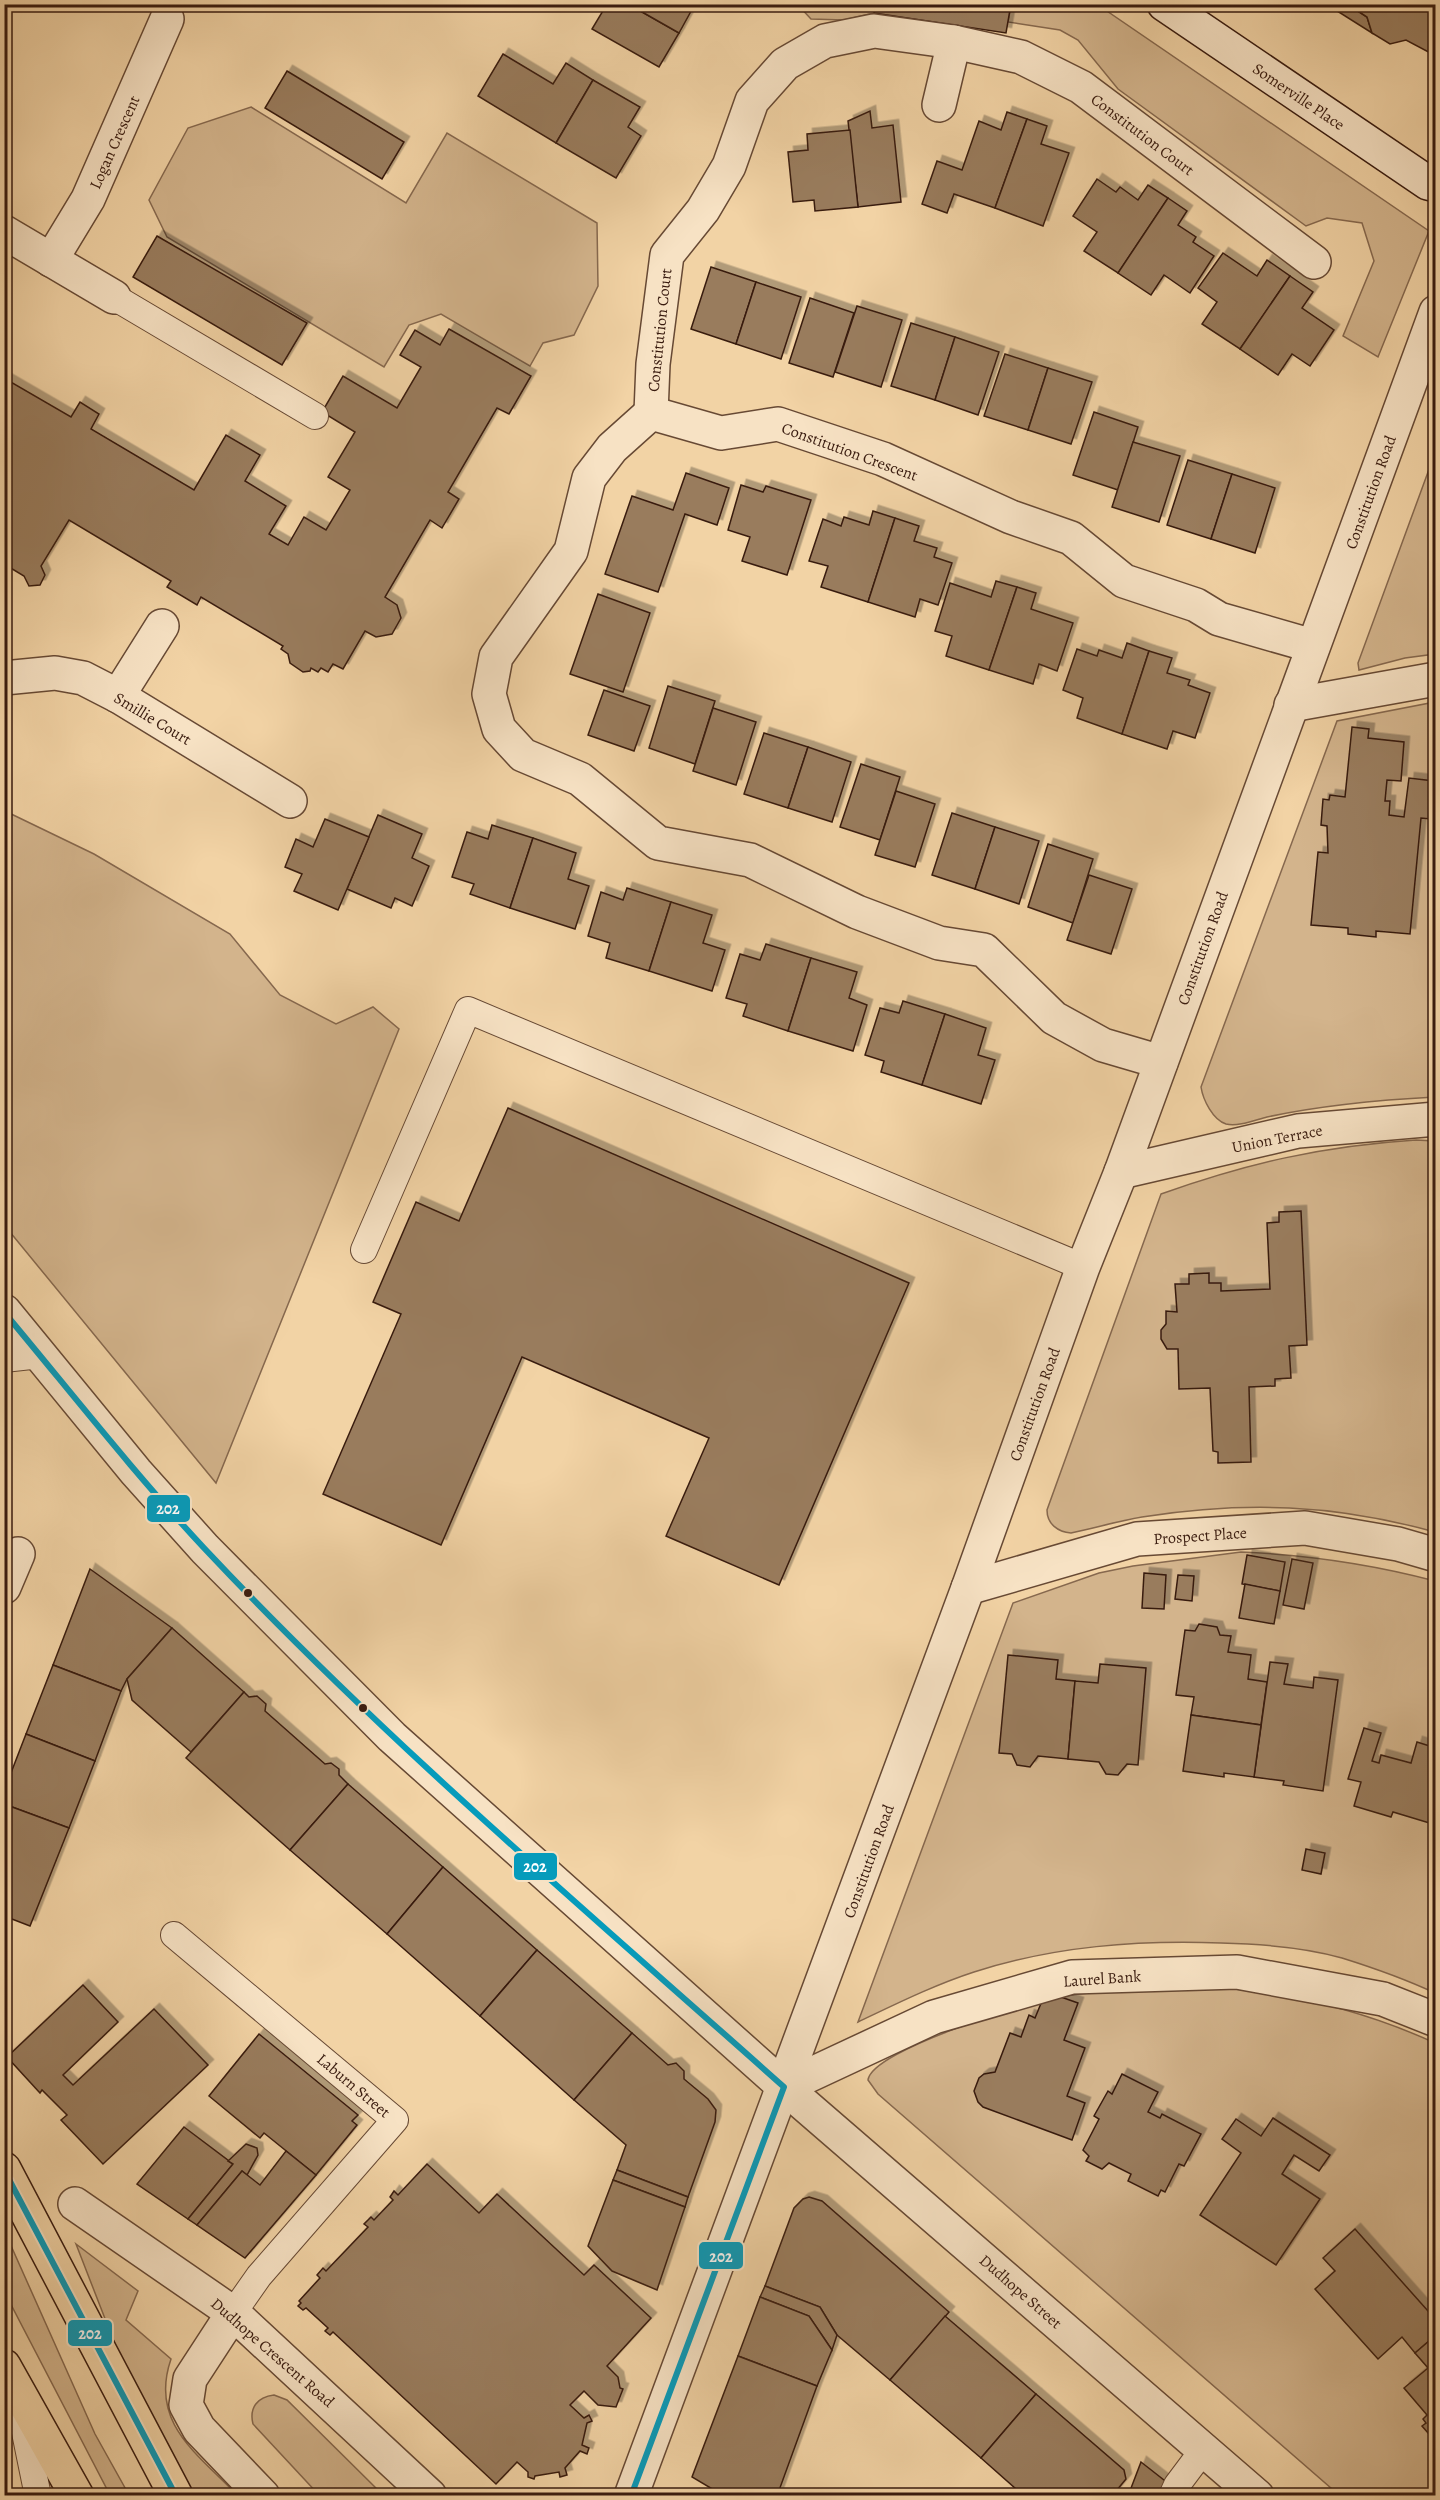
<svg xmlns="http://www.w3.org/2000/svg" width="1440" height="2500" viewBox="0 0 1440 2500" font-family="Alegreya,serif">
<defs>
<filter id="shadow"><feDropShadow dx="5.5" dy="-5.5" stdDeviation="0" flood-color="#0004"/></filter>
</defs>
<rect width="100%" height="100%" fill="#f2d3a5"/>
<filter id="stains"><feTurbulence type="fractalNoise" baseFrequency=".00333" numOctaves="4"/><feColorMatrix values="0 0 0 0 .2 0 0 0 0 .09 0 0 0 0 .02 0 0 0 .5 -.17"/></filter>
<radialGradient id="worn" r=".72"><stop offset=".6" stop-color="#630" stop-opacity="0"/><stop offset="1" stop-color="#630" stop-opacity=".3"/></radialGradient>
<g fill="#d3b48c" stroke="#86684e" stroke-width="1.5">
<path d="M798,5H876L874,13L844,20L811,19Z"/>
<path d="M1011,5H1098L1429,231L1378,357L1343,336L1374,261L1362,223L1327,218L1306,226L1118,89L1078,40L1060,30L1008,22Z"/>
<path d="M251,107L406,203L447,133L597,223L598,286L574,335L543,343L530,366L441,314L409,325L384,367L167,237L149,200L188,128Z"/>
<path d="M1435,453V654L1405,658L1359,670L1358,663Z"/>
<path d="M1435,702V1097C1378,1100 1323,1105 1267,1117C1255,1120 1238,1127 1226,1124C1213,1120 1203,1100 1201,1087L1337,721Z"/>
<path d="M5,811L94,854L230,934L280,995L336,1024L373,1007L399,1029L216,1483L5,1226Z"/>
<path d="M1416,1140L1435,1141V1532C1334,1504 1245,1501 1142,1517C1118,1521 1095,1528 1071,1533C1058,1532 1047,1524 1047,1510L1161,1194C1249,1163 1322,1146 1416,1140Z"/>
<path d="M1241,1552C1308,1555 1371,1564 1435,1581V1993C1405,1979 1374,1968 1342,1958C1304,1947 1261,1944 1221,1943C1137,1940 1055,1946 974,1972C934,1985 896,2004 858,2022L1013,1603L1099,1573L1133,1566Z"/>
<path d="M1214,1987C1292,1993 1365,2011 1435,2043V2495H1339L878,2094L868,2080C872,2050 1032,2001 1064,1996C1114,1989 1164,1989 1214,1987Z"/>
<path d="M4,2230L95,2434L129,2495H110L5,2293Z"/>
<path d="M76,2244L138,2291L126,2320L171,2359C149,2423 197,2453 237,2495H193L190,2492L123,2365Z"/>
<path d="M274,2395L287,2400L383,2495H319L253,2424C249,2408 257,2397 274,2395Z"/>
</g>
<g fill="#997b5d" stroke="#391b0f" stroke-width="1.5" filter="url(#shadow)">
<path d="M607,4H628L679,33L659,67L592,29Z"/>
<path d="M628,4H695L679,33Z"/>
<path d="M876,4H1011L1006,33L874,13Z"/>
<path d="M1326,4H1347L1367,17L1372,33Z"/>
<path d="M1347,4H1436V56L1406,40L1390,44L1372,33L1367,17Z"/>
<path d="M503,54L553,84L566,63L593,80L556,143L478,96Z"/>
<path d="M287,71L404,142L382,179L265,108Z"/>
<path d="M593,80L640,107L628,127L641,136L616,178L556,143Z"/>
<path d="M870,111L872,128L893,125L901,202L858,207L848,121Z"/>
<path d="M1007,112L1027,119L995,208L954,194L947,213L922,204L937,161L962,170L979,121L1001,130Z"/>
<path d="M1027,119L1047,126L1041,144L1069,153L1043,226L995,208Z"/>
<path d="M850,130L858,207L815,211L814,200L793,202L788,152L808,150L807,134Z"/>
<path d="M1097,179L1116,192L1120,187L1138,200L1148,185L1168,198L1118,273L1084,251L1097,232L1073,216Z"/>
<path d="M1168,198L1187,211L1178,225L1196,237L1193,242L1214,256L1190,293L1164,275L1151,295L1118,273Z"/>
<path d="M157,236L307,323L282,365L133,277Z"/>
<path d="M1223,253L1257,276L1267,260L1290,276L1240,349L1202,324L1217,302L1198,288Z"/>
<path d="M711,267L756,282L736,344L691,329Z"/>
<path d="M1290,276L1313,292L1302,308L1334,330L1310,366L1292,354L1278,375L1240,349Z"/>
<path d="M756,282L801,297L781,359L736,344Z"/>
<path d="M810,298L854,313L833,377L789,363Z"/>
<path d="M857,306L902,320L881,387L835,372Z"/>
<path d="M911,323L955,337L935,400L891,386Z"/>
<path d="M449,329L531,376L509,414L497,408L448,492L459,499L442,528L430,520L385,597L397,605L401,618L392,634L376,637L365,631L343,669L333,664L328,672L321,668L318,672L311,668L310,671L303,672L290,663L288,654L281,649L283,646L201,597L197,605L167,587L171,581L69,520L41,566L45,575L40,585L29,586L24,576L4,564V378L71,417L80,402L99,414L91,429L194,490L226,435L260,455L245,481L286,506L269,534L288,545L304,517L326,530L350,490L328,477L355,432L322,412L343,376L397,408L421,367L400,355L415,330L440,345Z"/>
<path d="M955,337L999,352L978,415L935,400Z"/>
<path d="M1005,354L1048,368L1028,430L984,416Z"/>
<path d="M1048,368L1092,382L1071,444L1028,430Z"/>
<path d="M1094,412L1138,427L1118,490L1073,475Z"/>
<path d="M1133,442L1180,456L1159,522L1112,507Z"/>
<path d="M1188,460L1232,474L1211,539L1167,525Z"/>
<path d="M686,473L729,488L717,525L685,514L658,592L605,574L632,496L673,510Z"/>
<path d="M1232,474L1275,488L1255,553L1211,539Z"/>
<path d="M741,485L763,492L766,486L811,500L787,575L742,561L750,537L728,530Z"/>
<path d="M873,511L895,518L868,602L821,587L828,566L809,561L823,519L841,526L844,517L869,525Z"/>
<path d="M895,518L919,526L914,541L937,548L934,557L952,563L938,605L920,599L915,617L868,602Z"/>
<path d="M996,581L1017,587L989,670L946,656L952,636L935,631L950,583L991,597Z"/>
<path d="M1017,587L1036,593L1031,609L1073,623L1057,671L1039,664L1033,684L989,670Z"/>
<path d="M598,594L650,613L623,692L570,674Z"/>
<path d="M1127,643L1149,651L1122,734L1077,718L1083,698L1063,690L1077,649L1097,656L1099,650L1122,658Z"/>
<path d="M1149,651L1172,658L1167,673L1190,680L1188,685L1210,693L1195,738L1173,731L1167,749L1122,734Z"/>
<path d="M668,686L715,701L695,764L649,748Z"/>
<path d="M604,690L650,706L634,751L588,735Z"/>
<path d="M713,708L756,722L736,785L693,771Z"/>
<path d="M1352,727L1369,729L1368,738L1404,742L1401,781L1387,780L1385,801H1390L1389,815L1404,817L1409,778L1434,781L1431,819L1421,818L1410,934L1376,931V937L1348,934V928L1311,925L1318,852L1328,853L1327,826L1321,825L1323,799L1329,800L1330,795L1345,797Z"/>
<path d="M764,733L808,747L788,808L744,794Z"/>
<path d="M808,747L851,762L832,822L788,808Z"/>
<path d="M861,764L900,777L880,840L840,827Z"/>
<path d="M896,791L935,804L915,867L875,855Z"/>
<path d="M952,813L995,827L975,889L932,875Z"/>
<path d="M378,815L422,834L412,858L429,866L412,906L395,898L391,908L347,889Z"/>
<path d="M325,819L369,837L338,910L294,891L302,874L285,867L296,839L313,847Z"/>
<path d="M492,825L533,838L510,908L470,894L474,884L452,877L467,832L488,839Z"/>
<path d="M995,827L1039,841L1019,904L975,889Z"/>
<path d="M533,838L576,853L568,879L589,886L575,929L510,908Z"/>
<path d="M1048,844L1093,859L1073,923L1028,907Z"/>
<path d="M1089,875L1132,889L1111,954L1067,940Z"/>
<path d="M627,888L671,902L649,971L606,958L610,943L588,936L601,892L623,900Z"/>
<path d="M671,902L712,915L703,943L725,950L712,991L649,971Z"/>
<path d="M766,944L811,958L788,1031L743,1016L747,1004L726,998L740,954L760,960Z"/>
<path d="M811,958L857,972L849,998L867,1005L853,1051L788,1031Z"/>
<path d="M903,1001L945,1014L922,1085L881,1072L884,1061L865,1055L880,1008L899,1013Z"/>
<path d="M945,1014L986,1028L978,1055L995,1060L981,1104L922,1085Z"/>
<path d="M508,1108L909,1283L779,1585L666,1536L709,1438L522,1357L441,1545L323,1494L401,1314L373,1302L416,1202L459,1221Z"/>
<path d="M1301,1211L1307,1345L1289,1346L1291,1378L1275,1379V1386L1249,1387L1251,1462L1218,1463V1452L1213,1451L1210,1388L1179,1389L1178,1349H1167L1161,1339V1330L1166,1324V1311L1177,1312L1175,1284H1189V1274L1209,1273V1283H1221V1291L1270,1289L1267,1223L1279,1222V1212Z"/>
<path d="M1247,1555L1285,1562L1280,1591L1242,1584Z"/>
<path d="M1292,1559L1313,1563L1304,1609L1283,1605Z"/>
<path d="M90,1569L172,1628L127,1679L121,1691L53,1665Z"/>
<path d="M1144,1573L1166,1575L1164,1609L1142,1608Z"/>
<path d="M1178,1575L1194,1576L1192,1601L1175,1599Z"/>
<path d="M1245,1584L1280,1591L1274,1624L1239,1618Z"/>
<path d="M1199,1624L1217,1627L1220,1635L1231,1636L1228,1652L1251,1655L1248,1679L1267,1682L1261,1725L1191,1715L1194,1697L1176,1695L1185,1630L1195,1631Z"/>
<path d="M172,1628L244,1692L191,1752L132,1700L127,1679Z"/>
<path d="M1008,1655L1058,1660L1056,1679L1075,1681L1068,1759L1038,1756L1030,1767L1017,1765L1012,1754L999,1753Z"/>
<path d="M1270,1662L1288,1664L1284,1684L1313,1688L1314,1677L1338,1680L1323,1791L1283,1785L1284,1781L1254,1777Z"/>
<path d="M1100,1664L1146,1668L1138,1765L1127,1764L1118,1775L1106,1774L1099,1762L1068,1759L1075,1681L1098,1683Z"/>
<path d="M53,1665L121,1691L95,1761L26,1734Z"/>
<path d="M244,1692L249,1697L257,1696L266,1704L265,1711L325,1764L331,1763L339,1769V1775L348,1784L290,1850L186,1758Z"/>
<path d="M1191,1715L1261,1725L1254,1777L1224,1773V1777L1183,1771Z"/>
<path d="M1364,1728L1381,1733L1372,1761L1379,1763L1381,1755L1411,1763L1417,1742L1436,1748V1825L1393,1812L1391,1817L1354,1806L1361,1782L1348,1779Z"/>
<path d="M26,1734L95,1761L69,1828L4,1804V1791Z"/>
<path d="M348,1784L443,1867L387,1934L290,1850Z"/>
<path d="M4,1804L69,1828L30,1926L4,1916Z"/>
<path d="M1306,1849L1325,1853L1321,1874L1302,1870Z"/>
<path d="M443,1867L537,1950L480,2016L387,1934Z"/>
<path d="M537,1950L632,2033L574,2100L480,2016Z"/>
<path d="M83,1985L118,2022L63,2075L73,2085L154,2009L208,2065L103,2164L61,2120L67,2115L42,2090L40,2093L7,2057Z"/>
<path d="M1061,1997L1078,2003L1064,2040L1085,2048L1067,2096L1085,2103L1072,2140L983,2107L978,2102L974,2091L979,2078L984,2074L995,2072L1010,2033L1021,2037L1029,2015L1035,2018L1042,2001Z"/>
<path d="M632,2033L668,2065L676,2063L684,2071V2079L708,2099L716,2110L715,2122L688,2197L617,2170L626,2145L574,2100Z"/>
<path d="M259,2034L358,2115L352,2121L357,2125L316,2175L264,2133L260,2138L209,2096Z"/>
<path d="M1122,2074L1158,2092L1148,2112L1160,2118L1162,2114L1201,2134L1184,2166L1179,2164L1165,2192L1161,2190L1158,2196L1128,2181L1131,2174L1109,2163L1102,2169L1086,2161L1089,2156L1083,2150L1099,2119L1094,2116L1108,2091L1112,2094Z"/>
<path d="M1273,2118L1330,2155L1319,2171L1294,2155L1282,2174L1320,2199L1276,2265L1200,2215L1241,2153L1222,2139L1236,2119L1261,2136Z"/>
<path d="M184,2127L233,2164L188,2219L137,2184Z"/>
<path d="M246,2144L257,2148L258,2155L247,2175L242,2171L197,2225L188,2219L233,2164L228,2161Z"/>
<path d="M286,2151L316,2175L245,2258L197,2225L242,2171L260,2185Z"/>
<path d="M427,2164L479,2213L497,2194L584,2275L594,2265L651,2318L607,2366L618,2377L620,2388L623,2389L616,2407L598,2405L584,2391L570,2405L584,2418L589,2415L592,2421L587,2423L582,2445L589,2448L587,2454L580,2451L565,2468L567,2475L560,2477L559,2472L535,2476L534,2479L528,2477V2472L517,2462L496,2484L333,2332L330,2335L325,2331L328,2328L306,2308L303,2310L298,2306L301,2303L299,2301L320,2278L317,2275L323,2268L326,2271L368,2227L364,2224L371,2217L374,2220L393,2200L390,2197L394,2191L398,2195Z"/>
<path d="M617,2170L688,2197L685,2207L613,2180Z"/>
<path d="M613,2180L685,2207L657,2290L612,2271L588,2246Z"/>
<path d="M809,2197L822,2201L949,2312L890,2380L837,2335L820,2307L765,2286L794,2208L803,2199Z"/>
<path d="M1355,2229L1428,2311L1436,2305V2335L1415,2353L1402,2337L1378,2359L1315,2289L1335,2271L1323,2258Z"/>
<path d="M765,2286L820,2307L837,2335L832,2350L809,2316L760,2297Z"/>
<path d="M760,2297L809,2316L832,2350L817,2386L738,2356Z"/>
<path d="M945,2316L1036,2394L981,2458L890,2380Z"/>
<path d="M1436,2335V2440L1435,2441L1422,2426L1426,2423L1423,2419L1427,2415L1404,2388L1428,2368L1415,2353Z"/>
<path d="M738,2356L817,2386L777,2496H724L692,2477Z"/>
<path d="M1036,2394L1124,2470L1126,2479L1112,2496H1024L981,2458Z"/>
<path d="M1141,2462L1169,2484L1164,2496H1128Z"/>
</g>
<g fill="none" stroke-linecap="round" stroke-linejoin="round">
<g stroke="#674934" stroke-width="28">
<g id="lane">
<path d="M114,297L315,416"/>
<path d="M364,1250L468,1010L1083,1267"/>
<path d="M4,1359L40,1355"/>
<path d="M174,1935L395,2120L259,2276L233,2313"/>
<path d="M20,2408L38,2496"/>
<path d="M1172,2496L1177,2485L1204,2449"/>
</g>
</g>
<g stroke="#674934" stroke-width="36">
<g id="street">
<path d="M939,105L954,42"/>
<path d="M4,232L114,297"/>
<path d="M51,260L88,199L167,19"/>
<path d="M651,413L612,448L589,478L571,551L496,657L489,694L499,729L523,755L580,779L658,843L750,860L857,912L939,943L984,950L1054,1018L1103,1045L1161,1062"/>
<path d="M651,413L653,364L667,255L703,210L729,166L752,101L785,64L825,41L874,31L954,42L1021,57L1081,87L1314,262"/>
<path d="M651,413L721,433L778,424L883,459L1011,517L1071,538L1124,581L1196,605L1219,619L1313,646"/>
<path d="M4,678L55,673L83,678L118,696L290,801"/>
<path d="M118,696L162,626"/>
<path d="M1291,705L1436,679"/>
<path d="M1121,1172L1298,1131L1436,1119"/>
<path d="M4,1311L136,1472L205,1549L392,1737L784,2087L1257,2496"/>
<path d="M4,1587L18,1554"/>
<path d="M968,1588L1137,1539L1305,1528L1398,1544L1436,1555"/>
<path d="M784,2087L934,2017L1072,1977L1237,1972L1383,1999L1436,2020"/>
<path d="M75,2204L233,2313L430,2496"/>
<path d="M233,2313L190,2379L186,2405L199,2429L263,2496"/>
<path d="M631,2496L968,1588L1083,1267L1121,1172L1436,312"/>
</g>
</g>
<g stroke="#391b0f" stroke-width="36">
<path id="secondary" d="M1164,4L1428,183L1436,185"/>
</g>
<g stroke="#391b0f" stroke-width="36">
<g id="primary">
<path d="M4,2169L176,2496"/>
<path d="M4,2366L77,2496"/>
</g>
</g>
<use href="#lane" stroke="#f7e2c4" stroke-width="26"/>
<use href="#street" stroke="#f7e2c4" stroke-width="33"/>
<use href="#secondary" stroke="#f7e2c4" stroke-width="33"/>
<use href="#primary" stroke="#f2d3a5" stroke-width="33"/>
<g stroke="#f7e2c4" stroke-width="10">
<g id="bus-1">
<path d="M4,1312C70,1391 134,1473 204,1548C385,1741 587,1911 784,2087L631,2496"/>
<path d="M4,2170L176,2496"/>
</g>
</g>
<use href="#bus-1" stroke="#069bbb" stroke-width="6"/>
</g>
<g fill="#391b0f" stroke="#f7e2c4" stroke-width="2">
<circle cx="248" cy="1593" r="5"/>
<circle cx="363" cy="1708" r="5"/>
</g>
<g text-anchor="middle" stroke-width="4.5" stroke-linejoin="round" paint-order="stroke">
<g font-size="16" fill="#391b0f" stroke="#f7e2c4">
<text transform="translate(1299 96) rotate(34)" y="6">Somerville Place</text>
<text transform="translate(1143 134) rotate(37)" y="6">Constitution Court</text>
<text transform="translate(114 142) rotate(-66)" y="6">Logan Crescent</text>
<text transform="translate(659 330) rotate(-84)" y="6">Constitution Court</text>
<text transform="translate(850 451) rotate(20)" y="6">Constitution Crescent</text>
<text transform="translate(1370 492) rotate(-70)" y="6">Constitution Road</text>
<text transform="translate(153 718) rotate(31)" y="6">Smillie Court</text>
<text transform="translate(1202 948) rotate(-70)" y="6">Constitution Road</text>
<text transform="translate(1277 1138) rotate(-11)" y="6">Union Terrace</text>
<text transform="translate(1034 1404) rotate(-70)" y="6">Constitution Road</text>
<text transform="translate(1200 1535) rotate(-4)" y="6">Prospect Place</text>
<text transform="translate(868 1861) rotate(-70)" y="6">Constitution Road</text>
<text transform="translate(1102 1978) rotate(-4)" y="6">Laurel Bank</text>
<text transform="translate(354 2085) rotate(40)" y="6">Laburn Street</text>
<text transform="translate(1021 2291) rotate(41)" y="6">Dudhope Street</text>
<text transform="translate(273 2352) rotate(41)" y="6">Dudhope Crescent Road</text>
</g>
</g>
<g stroke="#f7e2c4" stroke-width="2">
<rect x="146" y="1494" width="45" height="29" rx="6" fill="#069bbb"/>
<rect x="513" y="1852" width="45" height="29" rx="6" fill="#069bbb"/>
<rect x="698" y="2241" width="46" height="29" rx="6" fill="#069bbb"/>
<rect x="67" y="2319" width="46" height="28" rx="6" fill="#069bbb"/>
</g>
<g font-size="16" text-anchor="middle" font-weight="bold" fill="#fff">
<text x="168" y="1514">202</text>
<text x="535" y="1872">202</text>
<text x="721" y="2262">202</text>
<text x="90" y="2339">202</text>
</g>
<rect width="1440" height="2500" fill="none" stroke="#f2d3a5" stroke-width="24"/>
<rect x="6" y="6" width="1428" height="2488" fill="none" stroke="#391b0f" stroke-width="3"/>
<rect x="12" y="12" width="1416" height="2476" fill="none" stroke="#391b0f" stroke-width="1.5"/>
<rect width="100%" height="100%" filter="url(#stains)"/>
<rect width="100%" height="100%" fill="url(#worn)"/>
</svg>
